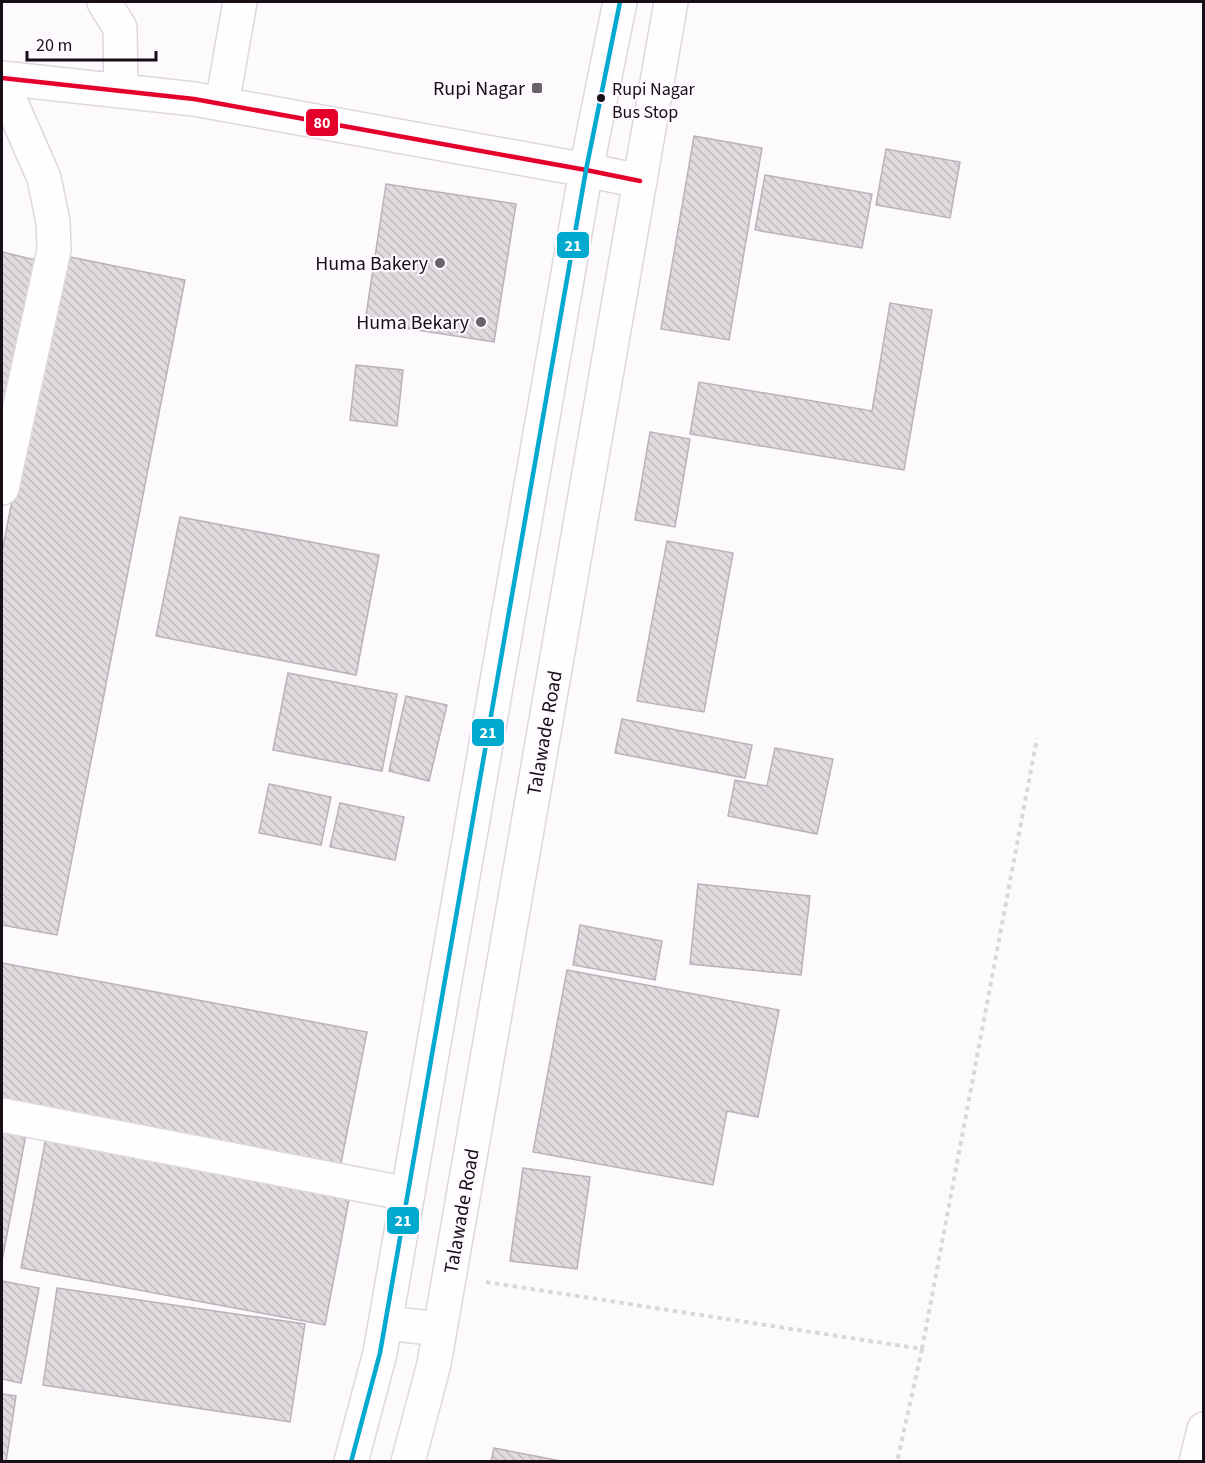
<svg xmlns="http://www.w3.org/2000/svg" width="1205" height="1463" viewBox="0 0 1205 1463" font-family="'Source Sans 3',sans-serif">
<defs>
<pattern id="building-back-hatch" width="6" height="6" patternUnits="userSpaceOnUse" patternTransform="scale(1.5)"><rect width="6" height="6" fill="#e1dbe0"/><path d="M-1 5l2 2M0 0l6 6M5-1l2 2" fill="none" stroke="#c0bbbf"/></pattern>
</defs>
<rect width="100%" height="100%" fill="#fdfafd"/>
<g fill="url(#building-back-hatch)" stroke="#b9b3b9" stroke-width="1.5">
<path d="M694,136L762,148L729,340L661,329Z"/>
<path d="M886,149L960,162L950,218L876,205Z"/>
<path d="M765,175L872,194L862,248L755,230Z"/>
<path d="M386,184L516,204L494,342L365,322Z"/>
<path d="M2,252L44,262L2,449Z"/>
<path d="M60,255L185,280L57,935L2,925V552Z"/>
<path d="M890,303L932,310L904,470L690,434L699,382L872,411Z"/>
<path d="M356,365L403,370L397,426L350,420Z"/>
<path d="M650,432L690,439L675,527L635,520Z"/>
<path d="M180,517L379,555L356,675L156,636Z"/>
<path d="M667,541L733,553L704,712L637,701Z"/>
<path d="M288,673L397,694L382,771L273,750Z"/>
<path d="M406,696L447,705L429,781L389,771Z"/>
<path d="M622,719L752,745L745,778L615,753Z"/>
<path d="M775,748L833,759L817,834L728,816L735,780L767,786Z"/>
<path d="M269,784L331,797L321,845L259,833Z"/>
<path d="M340,803L404,817L395,860L330,847Z"/>
<path d="M698,884L810,896L801,975L690,964Z"/>
<path d="M580,925L662,941L655,980L573,965Z"/>
<path d="M2,963L367,1032L339,1173L2,1109Z"/>
<path d="M567,970L779,1010L758,1117L727,1111L713,1185L533,1152Z"/>
<path d="M2,1125L27,1129L2,1261Z"/>
<path d="M47,1132L351,1189L325,1325L21,1268Z"/>
<path d="M523,1168L590,1177L577,1269L510,1261Z"/>
<path d="M2,1281L39,1288L21,1383L2,1379Z"/>
<path d="M57,1288L305,1324L290,1422L43,1385Z"/>
<path d="M2,1394L16,1396L6,1462H2Z"/>
<path d="M494,1448L566,1462H491Z"/>
</g>
<g fill="none" stroke-linecap="round" stroke-linejoin="round">
<g stroke="#ded7dd" stroke-width="36">
<g id="minor">
<path d="M104,2L120,28L121,91"/>
<path d="M2,78L194,99L586,170L640,181"/>
<path d="M2,82L44,178L53,222L54,250L2,488"/>
<path d="M222,104L240,2"/>
<path d="M2,1115L408,1194"/>
<path d="M386,1323L440,1329"/>
<path d="M1196,1462L1204,1429"/>
</g>
</g>
<g stroke="#ded7dd" stroke-width="36">
<g id="major">
<path d="M351,1462L380,1353L586,170L620,2"/>
<path d="M408,1462L434,1364L671,2"/>
</g>
</g>
<g stroke="#d9d8d9" stroke-width="4" stroke-dasharray="4.5 4.5" stroke-linecap="butt">
<path d="M486,1282L922,1349L897,1462"/>
<path d="M922,1349L1037,738"/>
</g>
<use href="#minor" stroke="#fffeff" stroke-width="33"/>
<use href="#major" stroke="#fffeff" stroke-width="33"/>
<g stroke="#fef9fe" stroke-width="9">
<path id="bus-1" d="M2,78L194,99L586,170L640,181"/>
</g>
<g stroke="#fef9fe" stroke-width="9">
<path id="bus-2" d="M351,1462L380,1353L586,170L620,2"/>
</g>
<use href="#bus-1" stroke="#e4002b" stroke-width="4.5"/>
<use href="#bus-2" stroke="#00a9ce" stroke-width="4.5"/>
</g>
<g fill="#686168" stroke="#fef9fe" stroke-width="2">
<rect x="531" y="82" width="12" height="12" rx="3"/>
<circle cx="440" cy="263" r="6"/>
<circle cx="481" cy="322" r="6"/>
</g>
<circle fill="#170e17" stroke="#fef9fe" stroke-width="2" cx="601" cy="98" r="5"/>
<g text-anchor="middle" stroke-width="4.5" stroke-linejoin="round" paint-order="stroke">
<g font-size="18" fill="#170e17" stroke="#fef9fe" text-anchor="start">
<text x="612" y="95">Rupi Nagar<tspan x="612" dy="23">Bus Stop</tspan></text>
</g>
<g font-size="20" fill="#170e17" stroke="#fef9fe" text-anchor="end">
<text x="525" y="95">Rupi Nagar</text>
<text x="428" y="270">Huma Bakery</text>
<text x="469" y="329">Huma Bekary</text>
</g>
<g font-size="20" fill="#170e17" stroke="#fef9fe">
<text transform="translate(544 733) rotate(-80)" y="7">Talawade Road</text>
<text transform="translate(461 1211) rotate(-80)" y="7">Talawade Road</text>
</g>
</g>
<g stroke="#fef9fe" stroke-width="2">
<rect x="305" y="108" width="34" height="29" rx="6" fill="#e4002b"/>
<rect x="556" y="231" width="34" height="28" rx="6" fill="#00a9ce"/>
<rect x="471" y="718" width="34" height="29" rx="6" fill="#00a9ce"/>
<rect x="386" y="1206" width="34" height="29" rx="6" fill="#00a9ce"/>
</g>
<g font-size="16" text-anchor="middle" font-weight="bold" fill="#fff">
<text x="322" y="128">80</text>
<text x="573" y="251">21</text>
<text x="488" y="738">21</text>
<text x="403" y="1226">21</text>
</g>
<rect width="1205" height="1463" fill="none" stroke="#170e17" stroke-width="6"/>
<path d="M27 51v9h129v-9" fill="none" stroke="#170e17" stroke-width="3"/>
<text x="36" y="51" font-size="18" fill="#170e17" stroke="#fef9fe" stroke-width="4.5" paint-order="stroke">20 m</text>
</svg>
